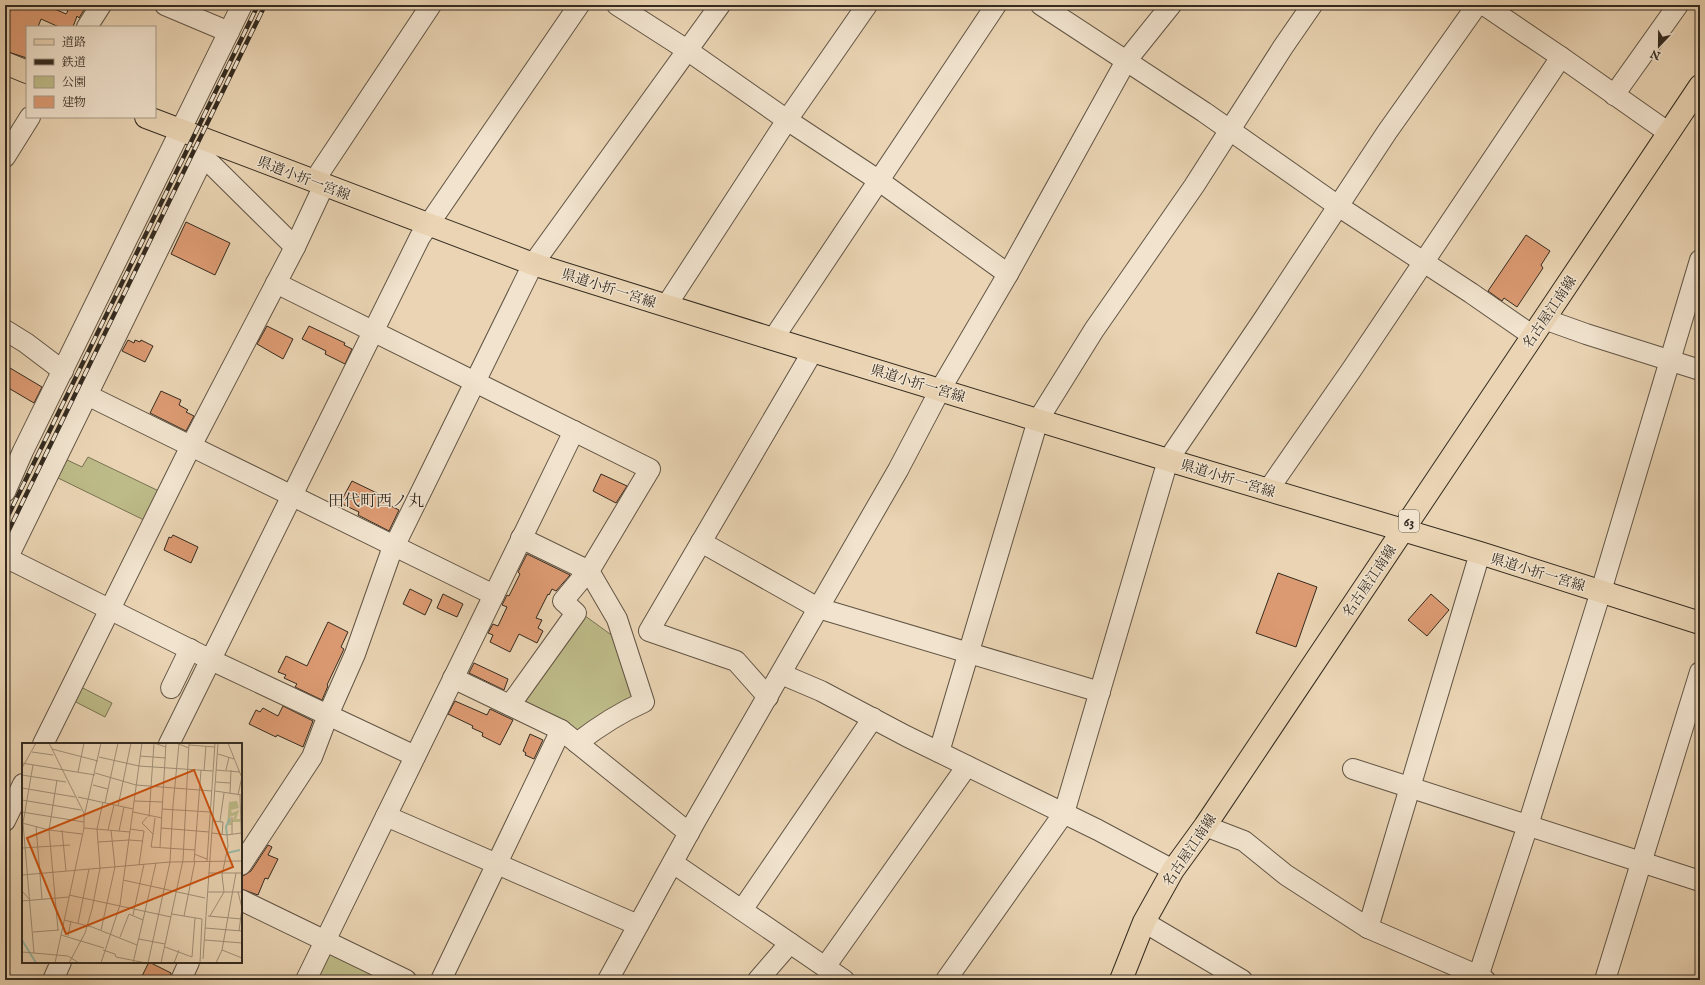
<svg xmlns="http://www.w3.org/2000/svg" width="1705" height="985" viewBox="0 0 1705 985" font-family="'IM FELL English','Noto Serif JP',serif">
<rect width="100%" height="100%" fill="#ead4b3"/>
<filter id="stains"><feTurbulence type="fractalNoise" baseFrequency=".005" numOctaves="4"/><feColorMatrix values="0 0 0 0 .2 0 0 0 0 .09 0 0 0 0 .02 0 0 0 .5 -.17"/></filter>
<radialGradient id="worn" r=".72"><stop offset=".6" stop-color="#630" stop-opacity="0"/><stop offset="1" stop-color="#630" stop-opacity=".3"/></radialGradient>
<g fill="#bdbb88" stroke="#787354">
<path d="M88,457L163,493L148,522L54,476L63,458L82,467Z"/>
<path d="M581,613L617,639L636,697L583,733L515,702Z"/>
<path d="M79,686L112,703L105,717L72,700Z"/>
<path d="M325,952L380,973L377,980H312Z"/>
</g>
<g fill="#dc9a72" stroke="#342b20">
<path d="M12,5H46L66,14L68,11L60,5H87L79,18L77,16L73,27H59L41,19L38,27H27V58L5,51V24Z"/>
<path d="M186,222L230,243L215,275L171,254Z"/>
<path d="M1526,235L1550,251L1541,265L1543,268L1517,307L1504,298L1502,301L1488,291Z"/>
<path d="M267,326L293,339L283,359L257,344Z"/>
<path d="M309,326L345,343L344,345L352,349L345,364L325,354L326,351L302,339Z"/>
<path d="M128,340L134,343L135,340L140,342L141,340L153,346L145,362L122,351Z"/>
<path d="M5,365L42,387L34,403L5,386Z"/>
<path d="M161,391L181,400L179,405L188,410L186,412L194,416L186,431L150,413Z"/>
<path d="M601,474L627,486L616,503L593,491Z"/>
<path d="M352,481L379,494L377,499L399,510L389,531L358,515L359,512L340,503Z"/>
<path d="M173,535L198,547L191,563L164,550L169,537L171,538Z"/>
<path d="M527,554L570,575L556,591L552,589L549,595L548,594L536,618L542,620L538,628L543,631L537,643L519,634L510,652L490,642L493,635L488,633L493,624L498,626L507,607L502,605L507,595L509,596L520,574L518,572Z"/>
<path d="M1278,573L1317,587L1296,647L1256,633Z"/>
<path d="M410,589L432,600L425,615L403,604Z"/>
<path d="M443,594L463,604L457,617L437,608Z"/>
<path d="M1431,594L1449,610L1427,636L1408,620Z"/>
<path d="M328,622L348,632L341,647L344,649L327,685L328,686L322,700L295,687L297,684L284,678L286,675L278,672L286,656L307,666Z"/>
<path d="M474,663L508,679L504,690L469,673Z"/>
<path d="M455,701L487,715L490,709L513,720L500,745L482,736L483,733L472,728L473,726L448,714Z"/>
<path d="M283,706L313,721L303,747L277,735L276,737L249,724L256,710L260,712L263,708L278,716Z"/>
<path d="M530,734L543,740L534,759L525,755L526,753L523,751Z"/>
<path d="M268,845L272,847L268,855L278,859L268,879L265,878L258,895L241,889V877L251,871Z"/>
<path d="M149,962L171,973L170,980H140Z"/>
</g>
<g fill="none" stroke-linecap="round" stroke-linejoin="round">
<g stroke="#625545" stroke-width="22">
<g id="minor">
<path d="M165,5L229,32"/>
<path d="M617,5L687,50L787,120L878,180L1008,274"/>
<path d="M1041,5L1204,112L1338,206L1471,293L1533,336"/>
<path d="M1484,5L1561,57L1669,133"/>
<path d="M87,27L101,5"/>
<path d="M1614,95L1678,5"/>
<path d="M5,157L30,117"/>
<path d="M202,160L211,164L295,247"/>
<path d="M314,181L431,5"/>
<path d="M276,283L650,469L589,571L617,619L644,702C619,713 599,726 577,743"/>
<path d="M666,306L787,120L867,5"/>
<path d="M1544,319L1586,334L1700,370"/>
<path d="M5,330L26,343L63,371"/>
<path d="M773,339L996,5"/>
<path d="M87,395L494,595"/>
<path d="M1268,490L1352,369L1561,57"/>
<path d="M5,492L23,451L242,5"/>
<path d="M521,538L589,571"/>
<path d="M701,542L818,608L1100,692"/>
<path d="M7,558L211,660L415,756"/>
<path d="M5,563L211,142"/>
<path d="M781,674L821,691L906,736L1098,830L1173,870"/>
<path d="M453,678L561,730L689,833"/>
<path d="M171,688L190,649"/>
<path d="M768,697L736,661L649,631L813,351"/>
<path d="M510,705L576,613L563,601L588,571"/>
<path d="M43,744L191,446L295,247L324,185"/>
<path d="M169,744L420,237L579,5"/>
<path d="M939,752L1038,420L1094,330L1194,186L1283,47L1312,5"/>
<path d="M1353,769L1700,881"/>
<path d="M386,816L638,925"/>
<path d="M5,821L23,784"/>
<path d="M1205,826L1244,841L1286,875L1368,928L1479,976L1485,980"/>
<path d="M673,863L844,980"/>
<path d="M241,865L312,757L328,715L355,654L390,555L533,264L720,5"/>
<path d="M241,900L406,980"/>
<path d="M742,910L873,718"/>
<path d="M1144,922L1242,980"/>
<path d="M1368,928L1480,553"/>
<path d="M825,967L967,766"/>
<path d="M53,980L61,962"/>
<path d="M181,980L189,962"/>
<path d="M306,980L574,431"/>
<path d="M441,980L561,730"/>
<path d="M608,980L696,820L898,470L940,390L1008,274L1126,61L1171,5"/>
<path d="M758,980L790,943"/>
<path d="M946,980L1064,813L1168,460L1261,323L1387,132L1477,5"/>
<path d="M1477,980L1528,825L1601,591L1700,260"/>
<path d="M1605,980L1700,672"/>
</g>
</g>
<g stroke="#342b20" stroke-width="24">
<g id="major">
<path d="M5,63L27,72"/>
<path d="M146,117L533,264L773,339L1168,460L1480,553L1700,623"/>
<path d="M1121,980L1144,922L1173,870L1205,826L1700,86"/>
</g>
</g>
<use href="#minor" stroke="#f1e3ce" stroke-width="20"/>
<use href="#major" stroke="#ead4b3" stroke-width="22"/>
<g stroke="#342b20" stroke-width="4.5">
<g id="rail">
<path d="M5,522L258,5"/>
<path d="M5,538L265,5"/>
</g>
</g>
<use href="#rail" stroke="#f1e3ce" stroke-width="3" stroke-dasharray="9" stroke-linecap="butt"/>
</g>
<g text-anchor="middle" stroke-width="3" stroke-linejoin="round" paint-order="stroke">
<rect fill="#f1e3ce" stroke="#6d6254" stroke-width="1" x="1399" y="510" width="20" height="22" rx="3"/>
<g font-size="13" font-weight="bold" fill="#342b20">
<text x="1409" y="526">63</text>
</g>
<g font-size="14" fill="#342b20" stroke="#f1e3ce">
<text transform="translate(304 178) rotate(21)" y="5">県道小折一宮線</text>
<text transform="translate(609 288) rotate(18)" y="5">県道小折一宮線</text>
<text transform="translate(1549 312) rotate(-56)" y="5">名古屋江南線</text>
<text transform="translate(918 383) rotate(17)" y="5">県道小折一宮線</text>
<text transform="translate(1228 478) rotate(17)" y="5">県道小折一宮線</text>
<text transform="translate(1538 572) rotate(17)" y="5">県道小折一宮線</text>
<text transform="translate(1369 581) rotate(-56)" y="5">名古屋江南線</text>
<text transform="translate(1189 850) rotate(-56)" y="5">名古屋江南線</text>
</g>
<g font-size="16" fill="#342b20" stroke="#f1e3ce">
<text x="376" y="506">田代町西ノ丸</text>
</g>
</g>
<g transform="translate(22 743)">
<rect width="220" height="220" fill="#ead4b3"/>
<path d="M215,58L217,65L209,67L210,70L217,67L214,76H219V79H210L213,72L208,74L210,82H205L207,59Z" fill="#bdbb88"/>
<path fill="none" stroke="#99b9a8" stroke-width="2" d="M205,92L204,84L208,75M205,110L218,107M0,197L14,220"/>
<path fill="none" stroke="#a19078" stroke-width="1" d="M27,0L62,70V85L33,220M132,0L144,4M154,0L167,5M206,0L220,35M167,2L193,4M30,6L76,18M10,9L31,12M196,11L212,16M118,13L144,15M77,14L117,23L191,28M0,20L73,32M11,22L1,80L12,210M0,25L14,0M194,27L218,29M204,27L207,14M182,28L184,3M56,29L62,0M73,30L114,42L190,48M0,32L44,39M35,37L27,87L36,187M194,39L208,40M71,42L86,46M0,45L53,54M193,48L220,52M208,50L209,27M216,52L220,33M218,52L220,115M56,54L111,66M0,57L59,67M112,58L141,59M83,60L96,0M96,63L109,0M140,66L188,69M0,69L62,79M111,69L140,75M62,74L79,0M125,74L120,80L131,91L129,104L173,107M127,74L132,0M191,78L201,79L200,92M198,78L202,50M0,80L27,87L60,91M14,83L20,156M62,85L108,89M139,85L187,89M108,86L122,88L117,122M40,87L44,128M86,87L92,62M97,88L102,64M190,90L205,92L219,90M131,91L133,75M210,91V74M76,99L107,97L121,98M138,104L144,0M0,105L48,102M172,111L185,116M185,118L193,0M172,119L179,27M187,130H220M0,132L148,119L220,118M101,137L183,155M0,148L8,157M186,149H220M216,149L220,165L217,188M47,152L149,174M0,158L47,154M150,171L180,176L178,220M111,172L122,121M162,173L173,118M186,173L220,176M188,173L202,149L200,132L206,103L205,92M42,177L70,184L115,202M121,177L134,120M56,180L67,126M183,185L220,188M79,187L93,124L89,87M11,189L37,187M39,192L82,205M46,193L49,178M98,194L107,171L121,177L111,220M117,196L143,201M183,197L220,200M143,204L170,214L173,175M81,207L93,211L94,214L124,220M200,207L220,215M0,209L46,213L57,220M181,216L196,0M47,220L63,190L70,166L78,125L75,86L81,59M79,220L98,162L120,0M126,220L148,119L151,62L157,1M139,220L161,117L167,0M152,220L157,207M194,220L200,207L214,130"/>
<path fill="#cd520f" fill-opacity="0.15" stroke="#cd520f" stroke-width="2" d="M172,27L211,124L44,191L5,95Z"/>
<rect width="220" height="220" fill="none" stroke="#342b20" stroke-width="2"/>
</g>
<rect width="1705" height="985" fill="none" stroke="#ead4b3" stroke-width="20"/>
<rect x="6" y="6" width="1693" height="973" fill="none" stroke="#342b20" stroke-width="2"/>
<rect x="10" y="10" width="1685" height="965" fill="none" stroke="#342b20"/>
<rect x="26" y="26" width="130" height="92" fill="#f1e3ce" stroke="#a59988"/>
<rect x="34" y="39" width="20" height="6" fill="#ead4b3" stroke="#a59988"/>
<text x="62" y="46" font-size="12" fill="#342b20">道路</text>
<rect x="34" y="59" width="20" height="6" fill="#342b20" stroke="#a59988"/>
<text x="62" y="66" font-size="12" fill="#342b20">鉄道</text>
<rect x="34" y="76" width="20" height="12" fill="#bdbb88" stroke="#a59988"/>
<text x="62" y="86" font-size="12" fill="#342b20">公園</text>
<rect x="34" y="96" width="20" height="12" fill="#dc9a72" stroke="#a59988"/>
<text x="62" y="106" font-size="12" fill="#342b20">建物</text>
<g transform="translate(1659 46) rotate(202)" stroke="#f1e3ce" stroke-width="3" paint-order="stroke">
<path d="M0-3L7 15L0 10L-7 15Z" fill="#342b20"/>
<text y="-6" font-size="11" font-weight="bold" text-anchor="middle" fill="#342b20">N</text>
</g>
<rect width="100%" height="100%" filter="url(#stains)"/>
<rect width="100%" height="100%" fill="url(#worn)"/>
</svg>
